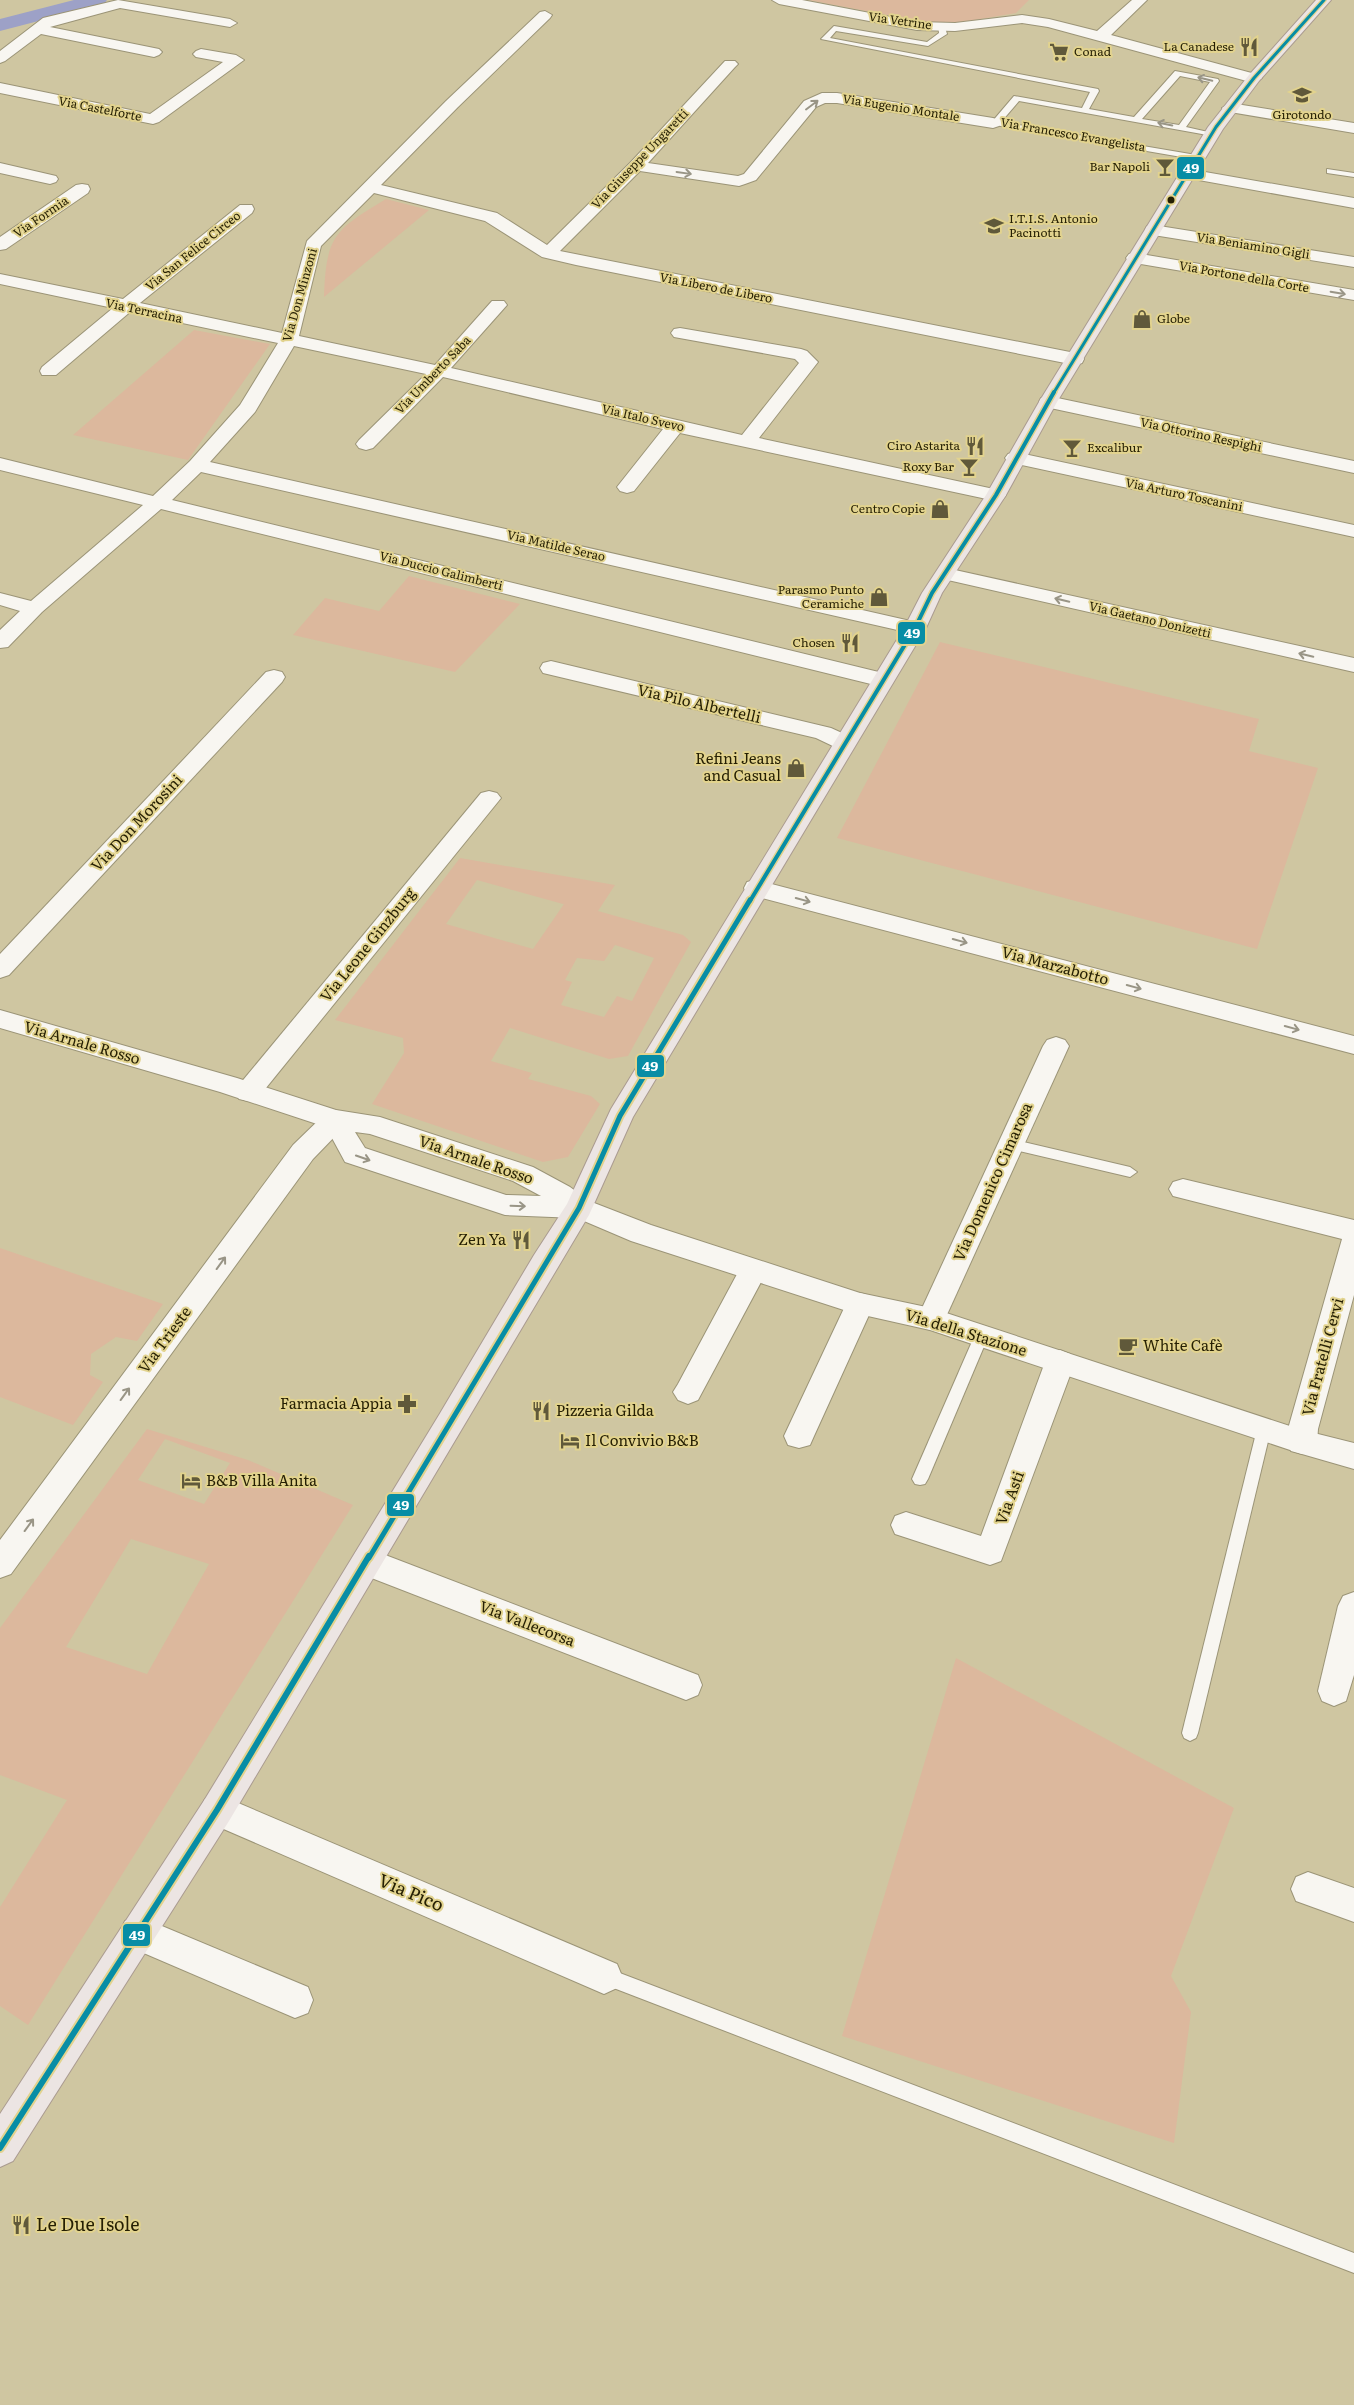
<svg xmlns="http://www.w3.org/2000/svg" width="1354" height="2405" viewBox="0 0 1354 2405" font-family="Literata,serif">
<rect width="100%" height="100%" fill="#cfc6a1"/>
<g fill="#dcb89d" fill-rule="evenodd">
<path d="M808,0H1029L1016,13L957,23L924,22Z"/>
<path d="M386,199L429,210L324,297C326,235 335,230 386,199Z"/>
<path d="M194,330L270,344L188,460L73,435Z"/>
<path d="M409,576L520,604L455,672L293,635L325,598L379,611Z"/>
<path d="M940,642L1259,719L1249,751L1318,768L1257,949L837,838Z"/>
<path d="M460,858L615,885L598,911L683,935L691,942L628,1056L609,1059L510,1028L491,1061L532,1073L528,1079L591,1096L600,1104L568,1157L543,1162L372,1104L404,1053L403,1038L335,1020ZM477,880L563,904H564L533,949L446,924ZM615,945L654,958L632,1001L617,996L604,1017L561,1005L572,982L565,980L577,958L604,961Z"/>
<path d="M0,1248L163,1304L137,1341L116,1337L91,1354L90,1375L103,1382L73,1425L0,1397Z"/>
<path d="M147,1429L248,1460L353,1505L28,2025L0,2006V1907L67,1800L0,1775V1628ZM165,1439L230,1463L204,1504L138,1480ZM131,1539L209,1564L147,1674L66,1647Z"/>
<path d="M956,1658L1234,1808L1171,1976L1191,2012L1174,2143L842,2036Z"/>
</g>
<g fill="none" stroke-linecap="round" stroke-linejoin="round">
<path fill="#9da1c7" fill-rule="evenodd" d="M74,0H107L104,4L0,31V19Z"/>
<g stroke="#9b9477" stroke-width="2">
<g id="lane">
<path d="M938,24H944L947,34L928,46L836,31L830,38L1098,89L1099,91L1089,109L1134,117L1175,71L1218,79L1219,81L1186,127L1217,134L1213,136L1019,101L1001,122L1202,156V160H1199L995,125L991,123L1014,96L1082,108L1090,92L821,39L834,26L927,42L939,33ZM1180,76L1210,82L1179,125L1142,119Z"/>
<path d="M1327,169L1354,173V177L1327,173Z"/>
<path d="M1011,1139L1130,1167L1137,1172L1130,1177L1006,1148L1004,1144Z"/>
<path d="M981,1331L986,1333L988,1337L928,1479L925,1484L920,1485L915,1484L912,1479L974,1337L976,1333Z"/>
<path d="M1264,1423L1269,1425L1271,1429L1198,1733L1196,1738L1190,1741L1184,1738L1182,1733L1257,1429L1259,1425Z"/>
<path d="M604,1967L1354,2253V2273L598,1982L595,1976L598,1970Z"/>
</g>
</g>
<g stroke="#9b9477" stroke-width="2">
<g id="street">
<path d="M118,0L230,19L237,23L230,27L120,8L50,27L159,49L162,52L159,55L154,57L41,34L5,61L0,63V51L43,18Z"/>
<path d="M772,0H802L917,22L955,23L1022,15L1049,19L1097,31L1132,0H1147L1111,35L1259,75L1262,78L1254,83L1048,27L1022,23L955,31L917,30L779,4Z"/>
<path d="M545,11L552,15L550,18L458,107L381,185L497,213L547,245L630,163L725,61H735L738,64L735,67L648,163L738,176L744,174L804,101L822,93H837L993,118L999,120L1001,123L999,126L993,128L837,103H825L816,107L756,180L745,184L739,186L640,171L560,251L1075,353L1082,355L1084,359L1082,363L1075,365L576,265L542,257L485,221L374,193L321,246L299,336L435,365L492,301H504L507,305L451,368L742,435L799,363L795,359L674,337L671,333L674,329L680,328L801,349L807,351L818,362L759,438L1003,491L1006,495L1003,499L996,501L680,433L634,491L627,493L620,491L617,487L663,429L443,377L373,448L366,450L359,448L356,444L359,440L426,374L294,346L255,412L210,462L915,622L923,623L926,628L923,633L915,634L201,472L172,500L891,675L894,680L891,685L883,687L161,509L42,612L8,647L0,648V630L20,611L0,605V593L31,601L143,505L0,470V458L153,496L190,461L240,405L278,343L130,312L56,375H42L40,371L42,367L113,308L0,284V274L123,299L240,205H252L254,209L252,213L140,303L282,333L307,241L446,101L540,12Z"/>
<path d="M201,49L236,55L244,60L159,122L153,124L0,93V83L150,114L223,62L196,57L193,54L196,51Z"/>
<path d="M1230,103L1354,123V133L1224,111L1222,108Z"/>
<path d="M0,163L56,176L58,179L56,182L50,184L0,173Z"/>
<path d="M1188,169L1354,198V208L1182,177L1180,174L1182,171Z"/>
<path d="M82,184L88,185L90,189L88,193L6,249L0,250V237L76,185Z"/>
<path d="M1153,225L1354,257V267L1147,234L1145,230L1147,226Z"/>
<path d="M1135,253L1354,290V300L1129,262L1126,258L1129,254Z"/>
<path d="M1048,396L1354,461V473L1041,406L1039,402L1041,398Z"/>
<path d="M1015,452L1354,525V537L1008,462L1005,458L1008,454Z"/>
<path d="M946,568L1354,658V672L939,578L936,574L939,570Z"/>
<path d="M551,661L831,728L853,738L856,743L853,748L845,750L837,748L816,738L543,673L540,668L543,663Z"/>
<path d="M274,670L282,672L285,677L282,682L9,975L0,978V954L266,672Z"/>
<path d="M489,791L497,793L501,798L497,803L257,1099L248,1101L239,1099L235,1092L239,1085L481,793Z"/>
<path d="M756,880L1354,1036V1054L747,894L744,888L747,882Z"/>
<path d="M1056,1037L1065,1040L1069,1046L945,1319L941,1327L931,1330L921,1327L917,1319L1043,1046L1047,1040Z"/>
<path d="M335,1110L344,1113L348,1120L344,1127L313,1159L11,1574L0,1578V1540L293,1145L326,1113Z"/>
<path d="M1183,1179L1354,1220V1295L1318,1429L1317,1442L1313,1451L1302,1454L1291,1451L1287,1442L1288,1429L1342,1239L1173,1196L1169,1189L1173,1182Z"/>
<path d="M753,1260L763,1263L767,1271L698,1400L688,1404L678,1400L673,1392L678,1384L743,1263Z"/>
<path d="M860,1293L870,1296L874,1304L814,1436L810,1445L799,1448L788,1445L784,1436L846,1304L850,1296Z"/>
<path d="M1060,1350L1070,1354L1075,1362L1001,1561L990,1565L895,1534L891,1525L895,1516L906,1512L981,1536L1045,1362L1050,1354Z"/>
<path d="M367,1548L698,1675L702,1685L698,1695L686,1700L356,1572L351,1562L356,1552Z"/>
<path d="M1354,1592V1675L1346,1701L1334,1706L1322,1701L1318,1691L1338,1606L1343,1596Z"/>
<path d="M217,1794L617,1964L622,1976L617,1988L604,1994L205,1821L200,1810L205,1799Z"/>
<path d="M1308,1872L1354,1888V1922L1296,1901L1291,1889L1296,1877Z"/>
<path d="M138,1916L308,1987L313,2000L308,2013L295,2018L125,1945L120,1933L125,1921Z"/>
</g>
</g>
<g stroke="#9b9477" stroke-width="2">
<path id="secondary" d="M0,1010L237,1078L336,1110L380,1117L533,1167L570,1187L589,1201L651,1225L860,1293L931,1308L1302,1430L1354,1443V1469L1302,1454L930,1330L850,1312L631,1241L577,1218L505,1215L345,1162L326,1127L220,1092L0,1028ZM355,1132L370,1134L513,1181L541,1196L506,1195L365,1148Z"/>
</g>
<g stroke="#aa9b90" stroke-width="2">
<path id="primary" d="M1316,0H1331L1259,81L1223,129L1057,402L1006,495L942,593L926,628L633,1117L589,1215L229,1821L13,2161L0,2167V2114L205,1799L439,1415L534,1255L567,1204L611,1109L904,628L922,593L986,495L1039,402L1208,127L1249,75Z"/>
</g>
<use href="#lane" fill="#f8f6f1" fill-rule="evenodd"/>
<use href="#street" fill="#f8f6f1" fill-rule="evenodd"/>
<use href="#secondary" fill="#f8f6f1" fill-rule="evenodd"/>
<use href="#primary" fill="#ece5e3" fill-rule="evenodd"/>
<g stroke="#e2d38e" stroke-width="5.5">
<path id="bus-1-far3" d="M1053,394L1216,127L1254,78L1324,0"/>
</g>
<g stroke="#e2d38e" stroke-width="7">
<path id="bus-1-far2" d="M750,901L915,628L932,593L996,495L1054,392"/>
</g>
<g stroke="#e2d38e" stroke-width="9">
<path id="bus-1-far1" d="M369,1558L579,1208L620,1116L750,900"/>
</g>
<g stroke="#e2d38e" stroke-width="10">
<path id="bus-1" d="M0,2148L217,1810L369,1556"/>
</g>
<use href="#bus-1-far3" stroke="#078da5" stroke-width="3"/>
<use href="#bus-1-far2" stroke="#078da5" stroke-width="4"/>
<use href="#bus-1-far1" stroke="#078da5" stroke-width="5"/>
<use href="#bus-1" stroke="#078da5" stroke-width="6"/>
</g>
<defs><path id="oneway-shaft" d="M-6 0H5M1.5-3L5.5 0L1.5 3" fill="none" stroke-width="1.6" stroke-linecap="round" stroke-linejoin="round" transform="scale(1.25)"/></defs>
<g stroke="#999586">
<use href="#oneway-shaft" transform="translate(1205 79) rotate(-167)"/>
<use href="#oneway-shaft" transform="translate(812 105) rotate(-37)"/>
<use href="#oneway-shaft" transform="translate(1165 124) rotate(-169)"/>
<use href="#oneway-shaft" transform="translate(684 173) rotate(8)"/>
<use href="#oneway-shaft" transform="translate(1338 293) rotate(10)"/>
<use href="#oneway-shaft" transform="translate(1062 600) rotate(-167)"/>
<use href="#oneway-shaft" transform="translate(1306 655) rotate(-167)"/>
<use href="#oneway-shaft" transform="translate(803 900) rotate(15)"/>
<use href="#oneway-shaft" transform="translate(960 941) rotate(15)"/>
<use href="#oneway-shaft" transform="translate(1134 987) rotate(15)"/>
<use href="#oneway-shaft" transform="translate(1292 1028) rotate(15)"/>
<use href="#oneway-shaft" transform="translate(363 1158) rotate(19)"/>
<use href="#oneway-shaft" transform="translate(518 1206) rotate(2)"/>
<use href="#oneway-shaft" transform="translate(221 1263) rotate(-54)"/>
<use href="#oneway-shaft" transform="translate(125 1394) rotate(-54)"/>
<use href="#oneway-shaft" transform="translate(29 1525) rotate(-54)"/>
</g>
<defs>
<g id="restaurant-bare" transform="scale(1.5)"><path d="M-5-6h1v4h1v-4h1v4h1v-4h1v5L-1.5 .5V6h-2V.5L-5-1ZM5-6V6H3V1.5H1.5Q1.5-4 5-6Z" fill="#60593a" stroke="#e2d38e" stroke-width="2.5" paint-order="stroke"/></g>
<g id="supermarket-bare" transform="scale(1.5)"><path d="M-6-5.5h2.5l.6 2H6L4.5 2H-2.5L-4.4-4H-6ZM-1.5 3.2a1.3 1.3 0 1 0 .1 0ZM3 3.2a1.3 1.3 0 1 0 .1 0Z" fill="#60593a" stroke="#e2d38e" stroke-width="2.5" paint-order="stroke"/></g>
<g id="school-bare" transform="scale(1.5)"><path d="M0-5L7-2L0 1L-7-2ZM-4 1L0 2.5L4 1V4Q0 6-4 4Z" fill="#60593a" stroke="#e2d38e" stroke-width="2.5" paint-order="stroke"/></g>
<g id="bar-bare" transform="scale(1.5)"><path d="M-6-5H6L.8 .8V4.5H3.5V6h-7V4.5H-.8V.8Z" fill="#60593a" stroke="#e2d38e" stroke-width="2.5" paint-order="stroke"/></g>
<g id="university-bare" transform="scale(1.5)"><path d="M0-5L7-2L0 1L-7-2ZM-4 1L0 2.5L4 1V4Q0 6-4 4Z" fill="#60593a" stroke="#e2d38e" stroke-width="2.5" paint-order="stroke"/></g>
<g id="shop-bare" transform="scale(1.5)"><path d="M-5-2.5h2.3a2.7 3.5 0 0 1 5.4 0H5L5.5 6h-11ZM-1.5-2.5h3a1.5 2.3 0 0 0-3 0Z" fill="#60593a" stroke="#e2d38e" stroke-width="2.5" paint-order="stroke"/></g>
<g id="cafe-bare" transform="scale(1.5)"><path d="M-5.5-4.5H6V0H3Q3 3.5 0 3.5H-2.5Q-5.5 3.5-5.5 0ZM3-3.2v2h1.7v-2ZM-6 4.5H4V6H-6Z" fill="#60593a" stroke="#e2d38e" stroke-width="2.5" paint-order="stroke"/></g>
<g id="pharmacy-bare" transform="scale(1.5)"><path d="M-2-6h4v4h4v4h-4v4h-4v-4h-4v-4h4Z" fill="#60593a" stroke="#e2d38e" stroke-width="2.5" paint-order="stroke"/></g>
<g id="hotel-bare" transform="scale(1.5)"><path d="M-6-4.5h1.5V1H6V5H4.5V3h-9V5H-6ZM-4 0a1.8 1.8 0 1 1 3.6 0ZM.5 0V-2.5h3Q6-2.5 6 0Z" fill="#60593a" stroke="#e2d38e" stroke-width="2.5" paint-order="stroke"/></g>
</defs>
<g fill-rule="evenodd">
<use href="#restaurant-bare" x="1249" y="47"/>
<use href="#supermarket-bare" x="1059" y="52"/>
<use href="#school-bare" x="1302" y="95"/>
<use href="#bar-bare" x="1165" y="167"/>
<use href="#university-bare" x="994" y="226"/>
<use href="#shop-bare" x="1142" y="319"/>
<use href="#restaurant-bare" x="975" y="446"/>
<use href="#bar-bare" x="1072" y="448"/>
<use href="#bar-bare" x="969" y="467"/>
<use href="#shop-bare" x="940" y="509"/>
<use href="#shop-bare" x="879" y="597"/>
<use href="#restaurant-bare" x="850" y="643"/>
<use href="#shop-bare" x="796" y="768"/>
<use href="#restaurant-bare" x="521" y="1240"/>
<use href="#cafe-bare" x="1128" y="1346"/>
<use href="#pharmacy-bare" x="407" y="1404"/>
<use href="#restaurant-bare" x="541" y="1411"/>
<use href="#hotel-bare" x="570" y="1441"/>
<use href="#hotel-bare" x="191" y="1481"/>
<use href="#restaurant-bare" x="21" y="2225"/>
</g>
<circle fill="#251f03" stroke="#e2d38e" stroke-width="2" cx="1171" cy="200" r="4.5"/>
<g text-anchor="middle" stroke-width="4" stroke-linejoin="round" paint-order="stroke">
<g font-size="12" fill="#251f03" stroke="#e2d38e">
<text transform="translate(900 21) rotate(8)" y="4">Via Vetrine</text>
<text transform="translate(901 108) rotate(9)" y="4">Via Eugenio Montale</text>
<text transform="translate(100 109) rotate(11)" y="4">Via Castelforte</text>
<text transform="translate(1073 135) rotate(10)" y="4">Via Francesco Evangelista</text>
<text transform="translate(640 159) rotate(-46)" y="4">Via Giuseppe Ungaretti</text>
<text transform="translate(41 217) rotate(-34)" y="4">Via Formia</text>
<text transform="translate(1253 246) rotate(9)" y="4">Via Beniamino Gigli</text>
<text transform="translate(193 251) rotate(-39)" y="4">Via San Felice Circeo</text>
<text transform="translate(1244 277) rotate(10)" y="4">Via Portone della Corte</text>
<text transform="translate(716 288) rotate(11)" y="4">Via Libero de Libero</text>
<text transform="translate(300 295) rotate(-74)" y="4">Via Don Minzoni</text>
<text transform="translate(144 311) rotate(12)" y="4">Via Terracina</text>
<text transform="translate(433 375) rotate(-46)" y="4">Via Umberto Saba</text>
<text transform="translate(643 418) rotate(13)" y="4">Via Italo Svevo</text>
<text transform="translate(1201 435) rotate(12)" y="4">Via Ottorino Respighi</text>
<text transform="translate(1184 495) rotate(12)" y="4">Via Arturo Toscanini</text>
<text transform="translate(556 546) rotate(13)" y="4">Via Matilde Serao</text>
<text transform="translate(441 571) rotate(14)" y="4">Via Duccio Galimberti</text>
<text transform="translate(1150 620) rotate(13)" y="4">Via Gaetano Donizetti</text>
</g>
<g font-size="12" fill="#251f03" stroke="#e2d38e" text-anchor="end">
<text x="1234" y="51">La Canadese</text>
<text x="1074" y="56" text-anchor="start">Conad</text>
<text x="1302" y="119" text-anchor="middle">Girotondo</text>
<text x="1150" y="171">Bar Napoli</text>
<text x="1009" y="223" text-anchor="start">I.T.I.S. Antonio<tspan x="1009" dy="14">Pacinotti</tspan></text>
<text x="1157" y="323" text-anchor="start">Globe</text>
<text x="960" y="450">Ciro Astarita</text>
<text x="1087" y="452" text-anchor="start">Excalibur</text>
<text x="954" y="471">Roxy Bar</text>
<text x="925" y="513">Centro Copie</text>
<text x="864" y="594">Parasmo Punto<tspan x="864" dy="14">Ceramiche</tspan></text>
<text x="835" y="647">Chosen</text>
</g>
<g font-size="15" fill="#251f03" stroke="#e2d38e">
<text transform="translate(699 704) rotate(13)" y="5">Via Pilo Albertelli</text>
<text transform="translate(137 823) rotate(-47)" y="5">Via Don Morosini</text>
<text transform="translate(368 945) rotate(-51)" y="5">Via Leone Ginzburg</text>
<text transform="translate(1055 966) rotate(15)" y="5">Via Marzabotto</text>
<text transform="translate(82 1043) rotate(16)" y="5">Via Arnale Rosso</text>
<text transform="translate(476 1160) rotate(19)" y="5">Via Arnale Rosso</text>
<text transform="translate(993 1182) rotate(-66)" y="5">Via Domenico Cimarosa</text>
<text transform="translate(966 1333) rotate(17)" y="5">Via della Stazione</text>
<text transform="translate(165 1340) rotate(-54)" y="5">Via Trieste</text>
<text transform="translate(1323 1357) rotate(-75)" y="5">Via Fratelli Cervi</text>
<text transform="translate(1010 1498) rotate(-70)" y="5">Via Asti</text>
<text transform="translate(527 1624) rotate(21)" y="5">Via Vallecorsa</text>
</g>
<g font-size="15" fill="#251f03" stroke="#e2d38e" text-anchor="start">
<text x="781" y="764" text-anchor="end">Refini Jeans<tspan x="781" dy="17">and Casual</tspan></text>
<text x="506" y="1245" text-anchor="end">Zen Ya</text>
<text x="1143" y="1351">White Cafè</text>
<text x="392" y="1409" text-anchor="end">Farmacia Appia</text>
<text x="556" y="1416">Pizzeria Gilda</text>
<text x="585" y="1446">Il Convivio B&amp;B</text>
<text x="206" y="1486">B&amp;B Villa Anita</text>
</g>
<g font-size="18" fill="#251f03" stroke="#e2d38e">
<text transform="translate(411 1893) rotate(23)" y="6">Via Pico</text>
</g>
<g font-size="18" fill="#251f03" stroke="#e2d38e" text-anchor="start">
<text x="36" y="2231">Le Due Isole</text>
</g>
</g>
<g stroke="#e2d38e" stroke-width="2">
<rect x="1176" y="156" width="29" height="24" rx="5" fill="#078da5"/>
<rect x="897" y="621" width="29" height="24" rx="5" fill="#078da5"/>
<rect x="636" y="1054" width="29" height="24" rx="5" fill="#078da5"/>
<rect x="386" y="1493" width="29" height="24" rx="5" fill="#078da5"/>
<rect x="122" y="1923" width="29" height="24" rx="5" fill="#078da5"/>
</g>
<g font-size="14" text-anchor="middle" font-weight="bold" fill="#fff">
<text x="1191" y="173">49</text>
<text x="912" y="638">49</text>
<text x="650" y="1071">49</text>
<text x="401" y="1510">49</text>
<text x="137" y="1940">49</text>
</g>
</svg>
